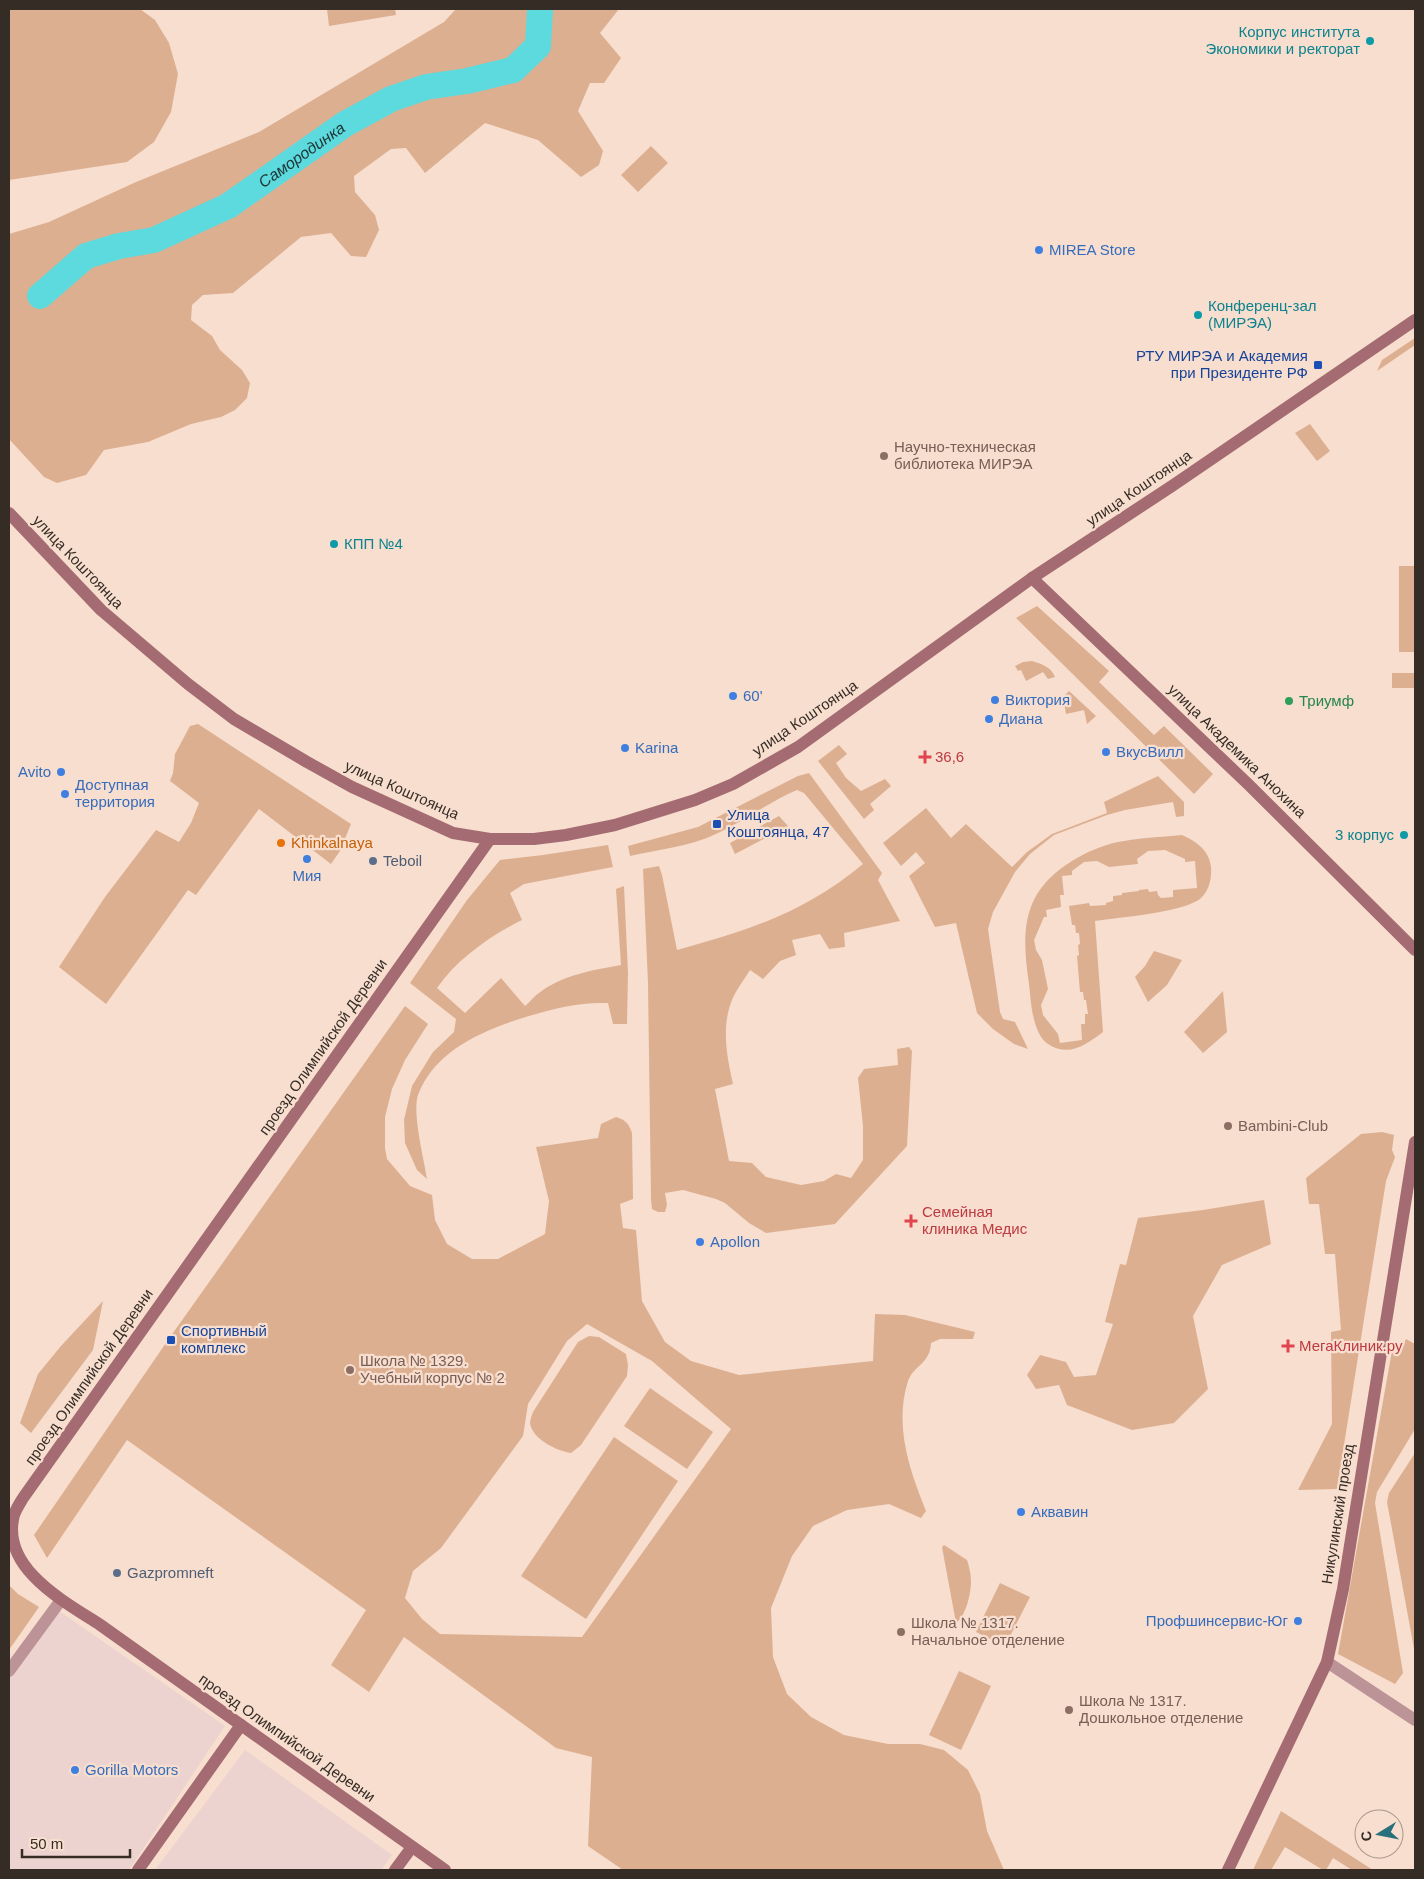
<svg xmlns="http://www.w3.org/2000/svg" width="1424" height="1879" viewBox="0 0 1424 1879" font-family="Helvetica,sans-serif">
<rect width="100%" height="100%" fill="#f7dece"/>
<g fill="#edd3d0">
<path d="M59,1611L225,1726L129,1870H9V1679Z"/>
<path d="M245,1750L392,1855L381,1870H155Z"/>
</g>
<g fill="#ddaf91" fill-rule="evenodd">
<path d="M9,9H140L155,20L169,43L178,74L171,112L154,142L127,162L9,180Z"/>
<path d="M327,9H395L396,15L329,26Z"/>
<path d="M456,9H619L600,33L621,58L604,83H590L578,111L603,151L599,165L581,177L538,140L485,123L425,173L406,148L391,149L354,176L355,192L375,215L379,230L366,257L351,256L331,233L301,237L233,293L203,295L192,305L191,320L212,336L220,350L242,370L250,383L247,398L235,410L221,417L191,424L148,442L104,450L86,475L57,483L44,477L9,439V234L49,222L136,182L259,132L444,22Z"/>
<path d="M651,146L668,163L638,192L621,175Z"/>
<path d="M1415,338V345L1377,371L1382,360Z"/>
<path d="M1310,424L1330,451L1317,461L1295,433Z"/>
<rect x="1399" y="566" width="16" height="86"/>
<path d="M1037,606L1109,671L1099,682L1154,735L1164,726L1213,774L1194,794L1016,618Z"/>
<path d="M1032,661C1042,664 1051,667 1055,677L1048,679L1043,672L1026,681L1021,670L1018,671L1015,666L1023,662Z"/>
<rect x="1392" y="673" width="23" height="15"/>
<path d="M1069,691L1096,716L1087,724L1084,710L1066,714L1063,697Z"/>
<path d="M198,724L351,824L340,851L331,864L259,809L196,895L188,890L106,1004L59,967L105,897L156,830L179,842L191,823L199,803L170,781L173,773L175,754L190,726Z"/>
<path d="M839,745L847,754L836,763L846,778L861,791L885,779L891,786L870,804L874,810L864,819L818,761Z"/>
<path d="M809,773L882,873L878,880L900,921L844,933L845,947L829,949L820,934L792,940L796,955L780,961L763,979L750,970C744,980 736,990 732,1000C721,1027 727,1057 733,1084L715,1089L729,1161L752,1163L766,1177L801,1185L824,1181L836,1174L851,1178L863,1160V1126L858,1078L864,1069L898,1065L897,1049L909,1047L912,1051L907,1146L835,1224L766,1233L749,1223L725,1203L716,1199L683,1190L665,1193L667,1205L665,1212H658L652,1209L651,1200L648,983L643,869L659,866L662,875L677,950C747,931 806,912 863,864L804,793L797,790C769,802 744,821 716,834C691,846 657,850 630,856L628,846L698,827L798,776Z"/>
<path d="M1158,776L1184,802V816L1176,817L1173,802L1125,810L1107,815L1054,835L1030,854L1015,872L993,912L988,929L1000,1012L1003,1019L1015,1022L1028,1049L1014,1044L993,1029L977,1013L956,923L935,927L909,876L925,863L916,852L901,866L883,843L926,808L951,838L966,824L1012,867L1027,852L1052,834L1107,813L1104,802Z"/>
<path d="M779,816L788,826L735,854L730,843Z"/>
<path d="M1182,835C1197,842 1209,850 1211,867C1212,878 1209,892 1200,899C1180,913 1121,917 1095,921L1103,1032C1087,1044 1069,1058 1048,1044C1032,1033 1031,1001 1029,984C1021,930 1022,892 1072,861C1087,852 1100,846 1118,842C1138,838 1161,837 1182,835ZM1165,850L1185,859V862L1195,861L1197,888L1173,890V897L1161,898L1158,895L1157,891L1149,892L1148,889L1139,890V891L1122,893V895L1113,896V901L1106,903V905L1090,906L1089,903L1069,906L1072,925H1075L1076,933H1079L1080,944L1078,945L1079,955L1077,956L1080,992H1083L1084,1000H1086L1088,1014H1085V1024H1081L1082,1040L1060,1043L1058,1034L1043,1015L1041,1005L1048,989L1042,960L1036,950L1034,940L1044,917H1047L1046,910L1061,907L1060,895H1064L1062,876L1072,875V871L1084,862L1097,861L1109,867L1138,864L1137,859L1148,851Z"/>
<path d="M608,845L613,867L524,884L510,893L522,920C490,936 457,959 437,988L465,1013L501,978L525,1006C530,1002 534,996 539,993C562,975 593,970 621,965L616,889L624,886L628,973L627,1024H613L608,1003C580,1002 555,1008 529,1016C486,1029 435,1049 418,1095C412,1113 424,1159 427,1179L417,1170L405,1143L404,1120L412,1086L433,1052L454,1032L456,1019L410,983L467,900L500,860L543,855Z"/>
<path d="M1154,951L1182,960L1167,985L1148,1002L1135,977L1145,966Z"/>
<path d="M1223,991L1227,1032L1203,1053L1184,1032Z"/>
<path d="M405,1006L428,1024L405,1060L392,1089L385,1117V1148L387,1159L410,1186L432,1195L435,1220L447,1244L472,1259H498L545,1234L549,1201L536,1147L598,1138L601,1124L616,1117C626,1120 629,1124 632,1133L633,1199L620,1204L623,1228L636,1230L642,1301L665,1342L691,1361L739,1375L873,1361L875,1314L905,1315L975,1332L973,1339H940L931,1343C930,1364 914,1365 908,1381C894,1425 909,1469 926,1511L921,1518L889,1504L847,1510L813,1526L792,1556L771,1608L773,1657L787,1694L811,1717L844,1735L888,1744H920L944,1750L968,1770L980,1794L987,1831L1004,1870H623L588,1846L592,1757L556,1748L404,1637L369,1692L331,1665L366,1610L127,1440L47,1558L34,1535L168,1340ZM587,1324L652,1361L731,1429L582,1637L440,1634L422,1619L405,1598L413,1571L441,1548L523,1436L528,1404L567,1341Z"/>
<path d="M1382,1132L1394,1135L1392,1150L1395,1157L1386,1181L1337,1489L1298,1490L1332,1424L1331,1332L1341,1330L1335,1254H1325L1319,1204H1309L1306,1178L1361,1134Z"/>
<path d="M1264,1200L1271,1244L1222,1265L1193,1316L1208,1389L1174,1423L1132,1430L1067,1405L1059,1385L1036,1389L1027,1375L1040,1355L1066,1362L1074,1377L1096,1375L1113,1324L1105,1322L1120,1264L1126,1265L1138,1218L1203,1210Z"/>
<path d="M103,1301L93,1350L31,1433L20,1423L38,1374L61,1346Z"/>
<path d="M589,1336L599,1337L626,1354L628,1365L627,1376L581,1445L571,1453C557,1451 532,1439 530,1423C530,1420 532,1415 533,1412L578,1342Z"/>
<path d="M1406,1339L1415,1344V1429L1377,1492L1375,1503L1403,1673L1395,1684L1338,1654L1393,1345L1403,1346Z"/>
<path d="M650,1388L713,1432L687,1469L624,1426Z"/>
<path d="M614,1437L678,1481L586,1619L521,1576Z"/>
<path d="M1415,1453V1654L1387,1502L1389,1493Z"/>
<path d="M944,1545L967,1560C969,1566 971,1574 971,1581C971,1593 966,1616 956,1623L942,1547Z"/>
<path d="M1000,1583L1030,1597L1005,1646L976,1632Z"/>
<path d="M9,1585L18,1594L39,1607L9,1650Z"/>
<path d="M959,1671L991,1686L961,1750L929,1735Z"/>
<path d="M1281,1811L1373,1870H1352L1333,1858L1326,1870H1323L1285,1847L1271,1870H1253Z"/>
</g>
<g fill="none" stroke-linecap="round" stroke-linejoin="round">
<path stroke="#5cdadd" stroke-width="26" id="s1" d="M40,296L86,256L119,246L154,240L228,206L345,124L391,99L426,87L467,81L513,70L538,46L540,9"/>
<g stroke="#bc9397" stroke-width="12">
<path d="M1327,1662L1415,1720"/>
<path d="M9,1671L61,1600"/>
</g>
<g stroke="#a56b72" stroke-width="12">
<path d="M9,513L101,610L188,684L234,719L307,762L352,787L453,833L490,839H534L566,835L615,825L695,800L733,784L798,747L1032,578L1172,486L1415,320"/>
<path d="M1032,578L1249,785L1415,950"/>
<path d="M138,1870L241,1725"/>
<path d="M395,1870L412,1847"/>
<path d="M445,1870L99,1624C63,1601 0,1567 14,1515C16,1509 20,1503 23,1498L490,839"/>
<path d="M1228,1870L1327,1662L1343,1589L1415,1142"/>
</g>
</g>
<g fill="#0f9aa8" stroke="#f7dece" stroke-width="2">
<circle cx="1370" cy="41" r="5"/>
<circle cx="1198" cy="315" r="5"/>
<circle cx="334" cy="544" r="5"/>
<circle cx="1404" cy="835" r="5"/>
</g>
<g fill="#3f7fe0" stroke="#f7dece" stroke-width="2">
<circle cx="1039" cy="250" r="5"/>
<circle cx="733" cy="696" r="5"/>
<circle cx="995" cy="700" r="5"/>
<circle cx="989" cy="719" r="5"/>
<circle cx="625" cy="748" r="5"/>
<circle cx="1106" cy="752" r="5"/>
<circle cx="61" cy="772" r="5"/>
<circle cx="65" cy="794" r="5"/>
<circle cx="307" cy="859" r="5"/>
<circle cx="700" cy="1242" r="5"/>
<circle cx="1021" cy="1512" r="5"/>
<circle cx="1298" cy="1621" r="5"/>
<circle cx="75" cy="1770" r="5"/>
</g>
<g fill="#1a4fb4" stroke="#f7dece" stroke-width="2">
<rect x="1313" y="360" width="10" height="10" rx="2.5"/>
<rect x="712" y="819" width="10" height="10" rx="2.5"/>
<rect x="166" y="1335" width="10" height="10" rx="2.5"/>
</g>
<g fill="#8d6e63" stroke="#f7dece" stroke-width="2">
<circle cx="884" cy="456" r="5"/>
<circle cx="1228" cy="1126" r="5"/>
<circle cx="350" cy="1370" r="5"/>
<circle cx="901" cy="1632" r="5"/>
<circle cx="1069" cy="1710" r="5"/>
</g>
<circle fill="#2e9e5b" stroke="#f7dece" stroke-width="2" cx="1289" cy="701" r="5"/>
<g fill="#e0444e" stroke="#f7dece" stroke-width="2">
<path d="M922.5 749.5h5v5h5v5h-5v5h-5v-5h-5v-5h5z"/>
<path d="M908.5 1213.5h5v5h5v5h-5v5h-5v-5h-5v-5h5z"/>
<path d="M1285.5 1338.5h5v5h5v5h-5v5h-5v-5h-5v-5h5z"/>
</g>
<circle fill="#e8710a" stroke="#f7dece" stroke-width="2" cx="281" cy="843" r="5"/>
<g fill="#5c6f8a" stroke="#f7dece" stroke-width="2">
<circle cx="373" cy="861" r="5"/>
<circle cx="117" cy="1573" r="5"/>
</g>
<g text-anchor="middle" stroke-width="4.5" stroke-linejoin="round" paint-order="stroke">
<g font-size="15" fill="#0d838f" stroke="#f7dece" text-anchor="end">
<text x="1360" y="37">Корпус института<tspan x="1360" dy="17">Экономики и ректорат</tspan></text>
<text x="1208" y="311" text-anchor="start">Конференц-зал<tspan x="1208" dy="17">(МИРЭА)</tspan></text>
<text x="344" y="549" text-anchor="start">КПП №4</text>
<text x="1394" y="840">3 корпус</text>
</g>
<g font-size="15" fill="#366cbe" stroke="#f7dece" text-anchor="start">
<text x="1049" y="255">MIREA Store</text>
<text x="743" y="701">60'</text>
<text x="1005" y="705">Виктория</text>
<text x="999" y="724">Диана</text>
<text x="635" y="753">Karina</text>
<text x="1116" y="757">ВкусВилл</text>
<text x="51" y="777" text-anchor="end">Avito</text>
<text x="75" y="790">Доступная<tspan x="75" dy="17">территория</tspan></text>
<text x="307" y="881" text-anchor="middle">Мия</text>
<text x="710" y="1247">Apollon</text>
<text x="1031" y="1517">Аквавин</text>
<text x="1288" y="1626" text-anchor="end">Профшинсервис-Юг</text>
<text x="85" y="1775">Gorilla Motors</text>
</g>
<g font-size="15" fill="#164399" stroke="#f7dece" text-anchor="start">
<text x="1308" y="361" text-anchor="end">РТУ МИРЭА и Академия<tspan x="1308" dy="17">при Президенте РФ</tspan></text>
<text x="727" y="820">Улица<tspan x="727" dy="17">Коштоянца, 47</tspan></text>
<text x="181" y="1336">Спортивный<tspan x="181" dy="17">комплекс</tspan></text>
</g>
<g font-size="15" fill="#785e54" stroke="#f7dece" text-anchor="start">
<text x="894" y="452">Научно-техническая<tspan x="894" dy="17">библиотека МИРЭА</tspan></text>
<text x="1238" y="1131">Bambini-Club</text>
<text x="360" y="1366">Школа № 1329.<tspan x="360" dy="17">Учебный корпус № 2</tspan></text>
<text x="911" y="1628">Школа № 1317.<tspan x="911" dy="17">Начальное отделение</tspan></text>
<text x="1079" y="1706">Школа № 1317.<tspan x="1079" dy="17">Дошкольное отделение</tspan></text>
</g>
<g font-size="15" fill="#362c26" stroke="#f7dece">
<text transform="translate(1139 488) rotate(-34)" y="5">улица Коштоянца</text>
<text transform="translate(78 562) rotate(46)" y="5">улица Коштоянца</text>
<text transform="translate(805 718) rotate(-34)" y="5">улица Коштоянца</text>
<text transform="translate(1237 751) rotate(44)" y="5">улица Академика Анохина</text>
<text transform="translate(402 790) rotate(24)" y="5">улица Коштоянца</text>
<text transform="translate(323 1047) rotate(-55)" y="5">проезд Олимпийской Деревни</text>
<text transform="translate(89 1377) rotate(-55)" y="5">проезд Олимпийской Деревни</text>
<text transform="translate(1338 1514) rotate(-81)" y="5">Никулинский проезд</text>
<text transform="translate(287 1738) rotate(35)" y="5">проезд Олимпийской Деревни</text>
</g>
<g font-size="15" fill="#27864d" stroke="#f7dece" text-anchor="start">
<text x="1299" y="706">Триумф</text>
</g>
<g font-size="15" fill="#be3a42" stroke="#f7dece" text-anchor="start">
<text x="935" y="762">36,6</text>
<text x="922" y="1217">Семейная<tspan x="922" dy="17">клиника Медис</tspan></text>
<text x="1299" y="1351">МегаКлиник.ру</text>
</g>
<g font-size="15" fill="#c56008" stroke="#f7dece" text-anchor="start">
<text x="291" y="848">Khinkalnaya</text>
</g>
<g font-size="15" fill="#4e5e75" stroke="#f7dece" text-anchor="start">
<text x="383" y="866">Teboil</text>
<text x="127" y="1578">Gazpromneft</text>
</g>
<g font-size="16" font-style="italic" fill="#1e3434" stroke="#f7dece">
<text dy="6" stroke="none"><textPath href="#s1" startOffset="302">Самородинка</textPath></text>
</g>
</g>
<rect width="1424" height="1879" fill="none" stroke="#362c26" stroke-width="20"/>
<g transform="translate(1379 1834) rotate(260)"><circle r="24" fill="#f7dece" stroke="#aa978b"/>
<path d="M0-4L9 19L0 12L-9 19Z" fill="#28707b"/>
<text y="-8" font-size="14" font-weight="bold" text-anchor="middle" fill="#362c26">С</text>
</g>
<path d="M22 1849v8h108v-8" fill="none" stroke="#362c26" stroke-width="2.5"/>
<text x="30" y="1849" font-size="15" fill="#362c26" stroke="#f7dece" stroke-width="4" paint-order="stroke">50 m</text>
</svg>
